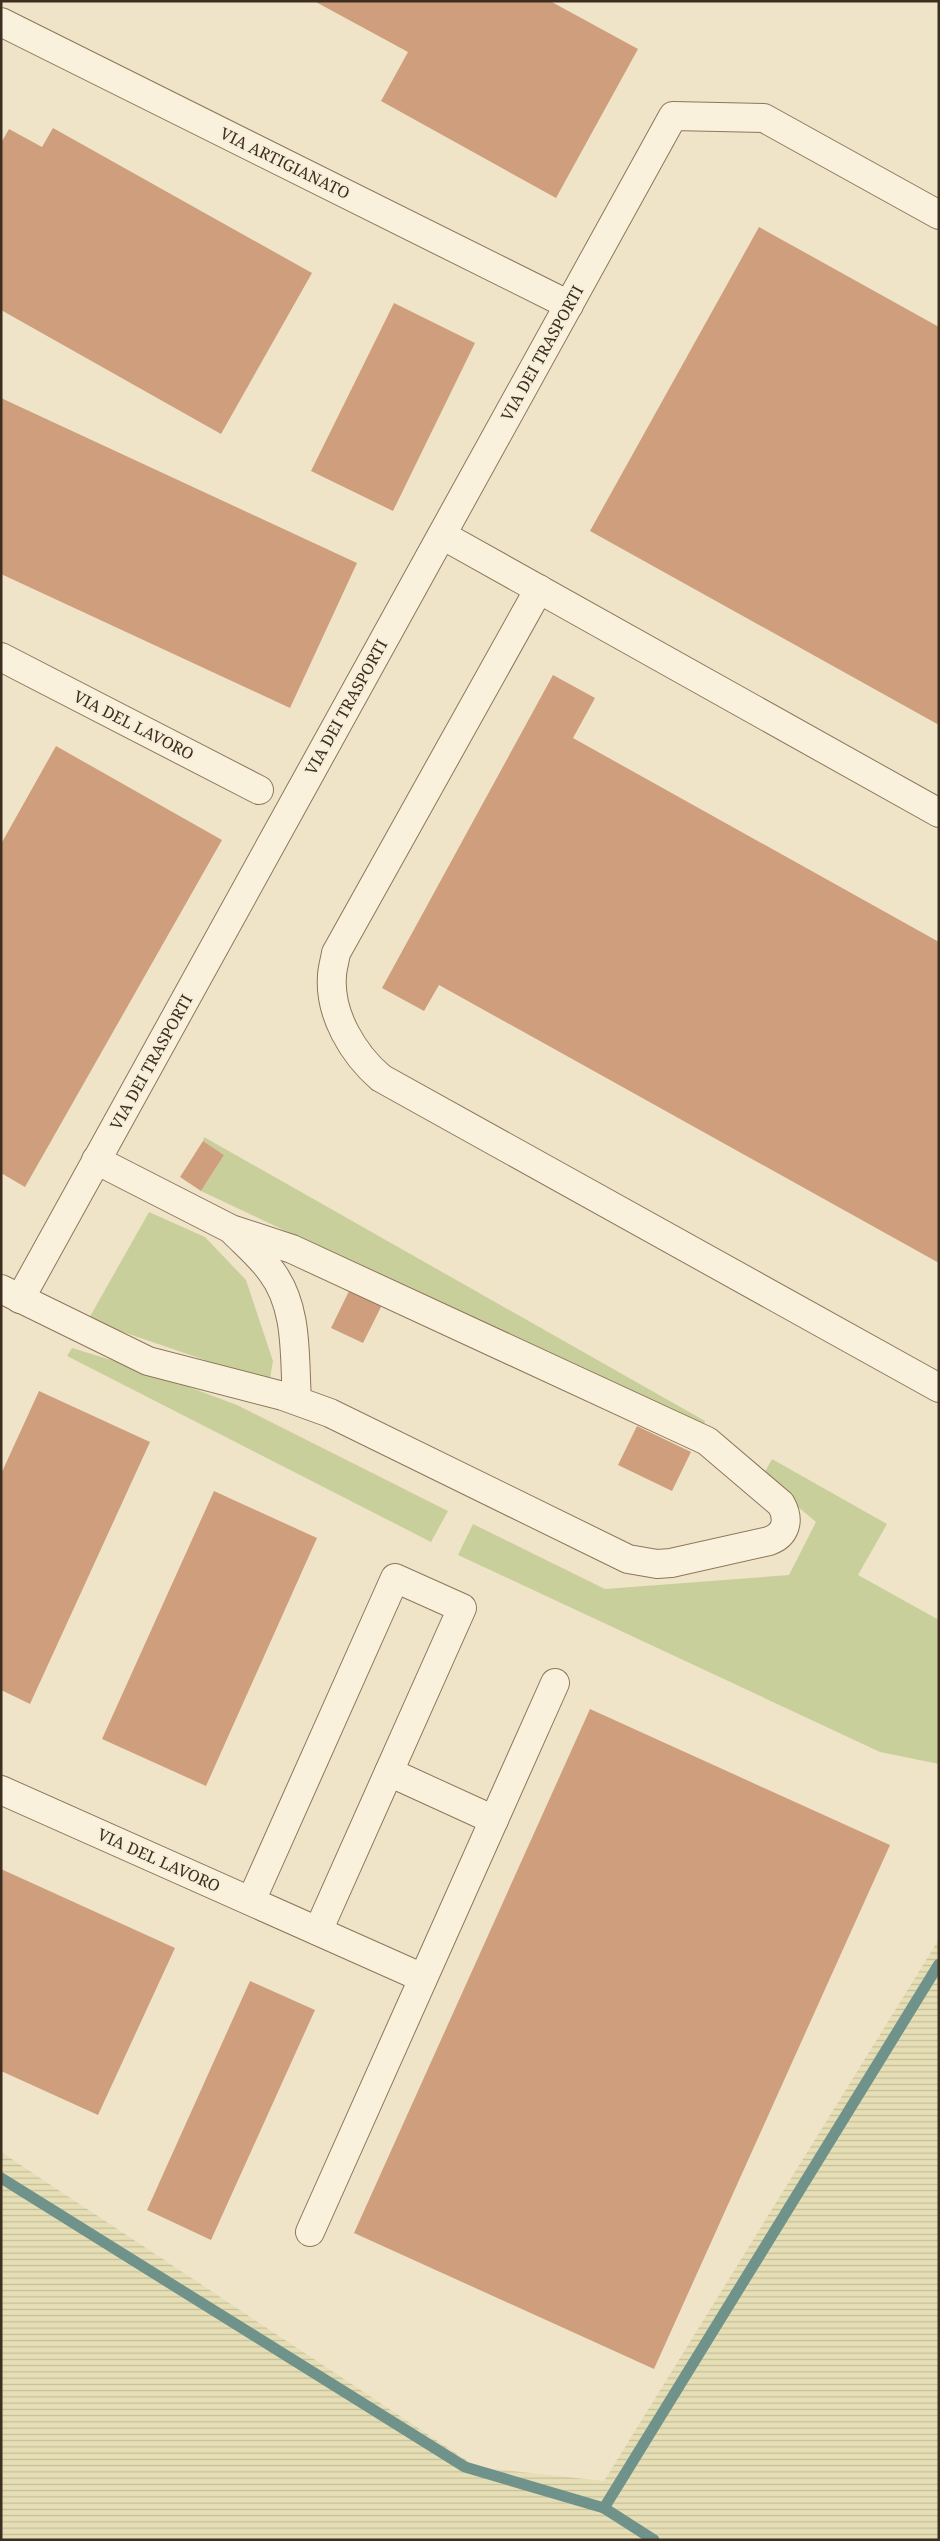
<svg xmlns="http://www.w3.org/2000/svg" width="940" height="2541" viewBox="0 0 940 2541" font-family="'Noto Serif',serif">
<defs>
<pattern id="farmland-rules" width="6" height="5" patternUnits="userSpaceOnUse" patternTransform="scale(1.25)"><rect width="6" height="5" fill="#e6deb5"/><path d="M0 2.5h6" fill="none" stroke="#c6bf9b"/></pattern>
</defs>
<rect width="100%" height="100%" fill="#f0e4c8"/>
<path fill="url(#farmland-rules)" d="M939,1939V2540H1V2152L477,2467L604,2481Z"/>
<g fill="#c9cf9b">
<path d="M204,1137L705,1421L703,1428L201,1191L224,1155L203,1141Z"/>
<path d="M149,1212L205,1237L246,1280L273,1361L270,1379L228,1368L88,1320Z"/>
<path d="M72,1348L141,1369L237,1405L448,1511L431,1542L67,1356Z"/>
<path d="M772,1459L887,1524L858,1575L939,1620V1764L880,1752L458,1555L473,1524L605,1589L789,1575L816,1522L762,1477Z"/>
</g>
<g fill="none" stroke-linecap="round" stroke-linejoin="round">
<g stroke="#6f938a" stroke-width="11">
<path d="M1,2178L465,2467L604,2508"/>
<path d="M654,2540L604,2508L939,1964"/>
</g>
</g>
<g fill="#cf9f7d">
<path d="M314,1H550L638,49L556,198L381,101L408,52Z"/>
<path d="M53,128L312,273L221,434L1,310V143L9,129L42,147Z"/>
<path d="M759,227L939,327V725L590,531Z"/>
<path d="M394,303L475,343L393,511L311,471Z"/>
<path d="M1,398L357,563L290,708L1,574Z"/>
<path d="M553,675L595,698L573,738L939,942V1263L439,985L424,1011L382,988Z"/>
<path d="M56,746L222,840L25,1187L1,1173V844Z"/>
<path d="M203,1141L224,1155L201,1191L180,1177Z"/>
<path d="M350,1289L382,1305L363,1343L331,1328Z"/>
<path d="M39,1391L150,1442L30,1704L1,1690V1474Z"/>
<path d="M637,1426L691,1452L672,1491L618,1465Z"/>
<path d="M214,1491L317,1538L206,1786L102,1739Z"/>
<path d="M590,1709L890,1845L654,2369L354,2233Z"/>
<path d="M1,1869L175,1948L98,2115L1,2071Z"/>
<path d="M250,1981L315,2010L211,2240L147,2210Z"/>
</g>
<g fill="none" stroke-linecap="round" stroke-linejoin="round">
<g stroke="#8d765c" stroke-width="30">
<g id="minor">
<path d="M1,22L569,305"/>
<path d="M442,535L939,813"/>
<path d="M539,589L336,953C335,960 332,969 332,976C329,1014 353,1054 381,1078L939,1388"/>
<path d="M1,657L259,790"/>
<path d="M234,1232C247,1245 261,1257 271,1271C299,1308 294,1357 297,1400"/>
<path d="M1,1289L148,1361L283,1396L330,1413L628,1559L657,1564L671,1563L769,1541C786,1535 790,1520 781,1504L707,1441L292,1249L231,1229L96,1160"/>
<path d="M20,1299L673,116L764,118L939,215"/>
<path d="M389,1772L494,1820"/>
<path d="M1,1790L423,1978"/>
<path d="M251,1901L395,1578L462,1608L318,1931"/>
<path d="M310,2232L555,1683"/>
</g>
</g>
<use href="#minor" stroke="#faf1dc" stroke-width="28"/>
</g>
<g text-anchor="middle" stroke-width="4" stroke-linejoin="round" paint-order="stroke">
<g font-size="16" fill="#3d2e20" stroke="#f7eed8">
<text transform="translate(285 163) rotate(26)" y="6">VIA ARTIGIANATO</text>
<text transform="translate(542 353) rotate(-61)" y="6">VIA DEI TRASPORTI</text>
<text transform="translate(346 707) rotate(-61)" y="6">VIA DEI TRASPORTI</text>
<text transform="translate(134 725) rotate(27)" y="6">VIA DEL LAVORO</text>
<text transform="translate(151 1062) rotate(-61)" y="6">VIA DEI TRASPORTI</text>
<text transform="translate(159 1860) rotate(24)" y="6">VIA DEL LAVORO</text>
</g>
</g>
<rect width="940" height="2541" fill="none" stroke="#3d2e20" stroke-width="5"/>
</svg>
